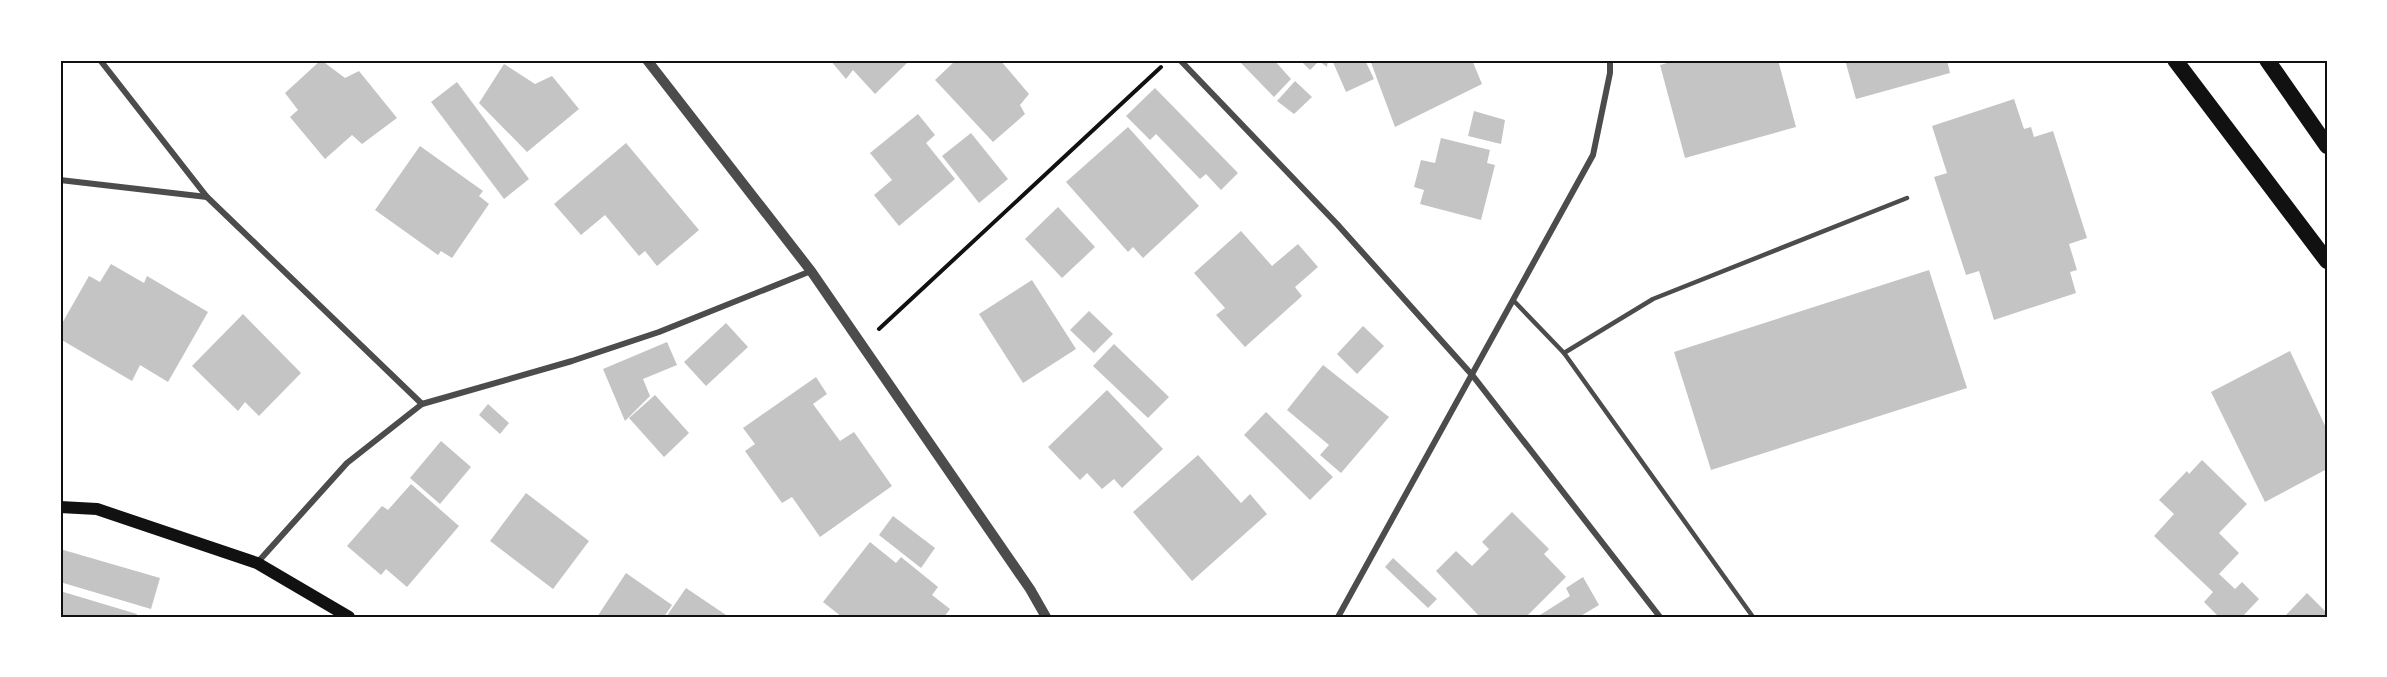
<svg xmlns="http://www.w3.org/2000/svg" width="2387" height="677" viewBox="0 0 2387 677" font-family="'IBM Plex Sans',sans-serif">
<rect width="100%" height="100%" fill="#fff"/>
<g fill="#c4c4c4">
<path d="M321,60L345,78L359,71L397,118L362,144L352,135L325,159L290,117L298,110L285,93Z"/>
<path d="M830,60H908L909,61L875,94L853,70L846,79Z"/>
<path d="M956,60H1000L1029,94L1020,105L1025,114L993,142L935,80Z"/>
<path d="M1240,60H1274L1291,79L1274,97L1239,61Z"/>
<path d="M1300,60H1328L1327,67L1319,61L1310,70Z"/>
<path d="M1332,60H1365L1374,79L1346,92Z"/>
<path d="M1370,60H1472L1482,84L1395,127Z"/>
<path d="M1678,60H1778L1796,127L1685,158L1660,65Z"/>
<path d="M1845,60H1947L1950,73L1856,99Z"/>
<path d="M504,64L535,84L552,76L579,109L527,152L479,103Z"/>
<path d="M1295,81L1312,97L1294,114L1277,101Z"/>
<path d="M457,82L529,179L504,199L431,102Z"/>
<path d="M1155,88L1238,173L1221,190L1206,174L1200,179L1156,134L1150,140L1126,116Z"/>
<path d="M2014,99L2024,129L2031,127L2034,137L2053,131L2087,238L2069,244L2077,270L2070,272L2076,293L1994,320L1979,271L1966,275L1934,177L1947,173L1932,126Z"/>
<path d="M1474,111L1505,120L1501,144L1468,136Z"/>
<path d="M918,114L935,135L926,143L955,179L899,226L874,195L892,180L870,153Z"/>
<path d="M1128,127L1199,206L1143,258L1133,247L1128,252L1066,182Z"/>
<path d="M971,133L1008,179L979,203L942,156Z"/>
<path d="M1441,138L1490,150L1487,163L1495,165L1481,220L1420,204L1424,190L1414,187L1421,160L1435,163Z"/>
<path d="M626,143L699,230L657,266L645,251L639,256L605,215L581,235L554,204Z"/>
<path d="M420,146L483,191L479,196L489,204L452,258L441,251L438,255L375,210Z"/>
<path d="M1058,207L1095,247L1062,278L1025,239Z"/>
<path d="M1241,231L1272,266L1298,244L1318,267L1295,287L1302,296L1245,347L1216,315L1225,308L1194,273Z"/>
<path d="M111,264L144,283L147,276L208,312L168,382L140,365L132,381L60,339V327L89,276L100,282Z"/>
<path d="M1929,270L1967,388L1711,470L1674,352Z"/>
<path d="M1032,280L1076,349L1023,383L979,314Z"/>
<path d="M1089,311L1113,334L1094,353L1070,330Z"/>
<path d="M243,314L301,373L259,416L245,402L238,411L192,366Z"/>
<path d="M726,323L748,347L706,386L684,362Z"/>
<path d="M1363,326L1384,346L1357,374L1337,354Z"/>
<path d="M667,342L677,365L643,379L650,396L625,421L603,369Z"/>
<path d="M1114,344L1169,397L1148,418L1093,366Z"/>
<path d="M2290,351L2327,430V469L2265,502L2211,392Z"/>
<path d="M1323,365L1389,417L1341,473L1320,455L1329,445L1287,410Z"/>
<path d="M816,377L827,394L813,404L840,441L854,432L892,486L820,537L792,497L782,503L745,451L755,444L743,428Z"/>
<path d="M1107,390L1163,449L1122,488L1114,479L1102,489L1087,473L1080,480L1048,447Z"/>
<path d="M655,395L689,433L664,457L629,418Z"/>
<path d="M488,404L509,423L500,434L479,415Z"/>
<path d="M1266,412L1333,477L1310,500L1244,435Z"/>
<path d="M441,441L471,467L440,504L410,478Z"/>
<path d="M1198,455L1241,503L1250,494L1267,514L1192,581L1133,512Z"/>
<path d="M2202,460L2247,504L2219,533L2239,553L2219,574L2235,589L2242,582L2259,599L2242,617H2219L2204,602L2213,592L2154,536L2174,514L2159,500L2187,471L2189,474Z"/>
<path d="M411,484L459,526L407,587L386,569L381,575L347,546L382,506L388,510Z"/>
<path d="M526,493L589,541L553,589L490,541Z"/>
<path d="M1512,512L1549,549L1544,554L1566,577L1526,617L1508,615L1506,617H1480L1436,571L1456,551L1472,566L1489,549L1482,542Z"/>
<path d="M893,516L935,548L921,568L879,535Z"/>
<path d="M870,542L896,563L901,557L938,587L932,595L950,609L944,617H842L823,602Z"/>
<path d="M60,549L160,578L151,609L60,582Z"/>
<path d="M1393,558L1437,599L1428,608L1385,567Z"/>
<path d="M626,573L672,605L664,617H597Z"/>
<path d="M1583,577L1599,605L1579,617H1542L1540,615L1570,596L1566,588Z"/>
<path d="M686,588L729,617H666Z"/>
<path d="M60,591L137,614L136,617H60Z"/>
<path d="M2307,593L2327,613V617H2284Z"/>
</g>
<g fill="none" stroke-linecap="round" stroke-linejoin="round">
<path stroke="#111" stroke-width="4" d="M879,329L1161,67"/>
<g stroke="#4c4c4c" stroke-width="4.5">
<path d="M1513,300L1564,353L1753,617"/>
<path d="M1564,353L1653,299L1907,198"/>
</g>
<g stroke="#4c4c4c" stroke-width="6">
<path d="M100,60L207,197"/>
<path d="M1180,60L1337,224L1473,376L1660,617"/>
<path d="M60,180L207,197L422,404"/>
<path d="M257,563L347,463L422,404L572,361L659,332L811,271"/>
<path d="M1338,617L1593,155L1610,73V60"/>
</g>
<path stroke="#4c4c4c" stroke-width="10" d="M647,60L811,271L1030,589L1046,617"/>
<path stroke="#111" stroke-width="12" d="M60,507L97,509L257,563L349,617"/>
<g stroke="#111" stroke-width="16">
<path d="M2175,60L2327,261"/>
<path d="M2267,60L2327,146"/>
</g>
</g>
<rect width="2387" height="677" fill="none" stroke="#ffffff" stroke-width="123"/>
<rect x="62" y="62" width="2264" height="554" fill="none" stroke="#111" stroke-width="2"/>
</svg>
